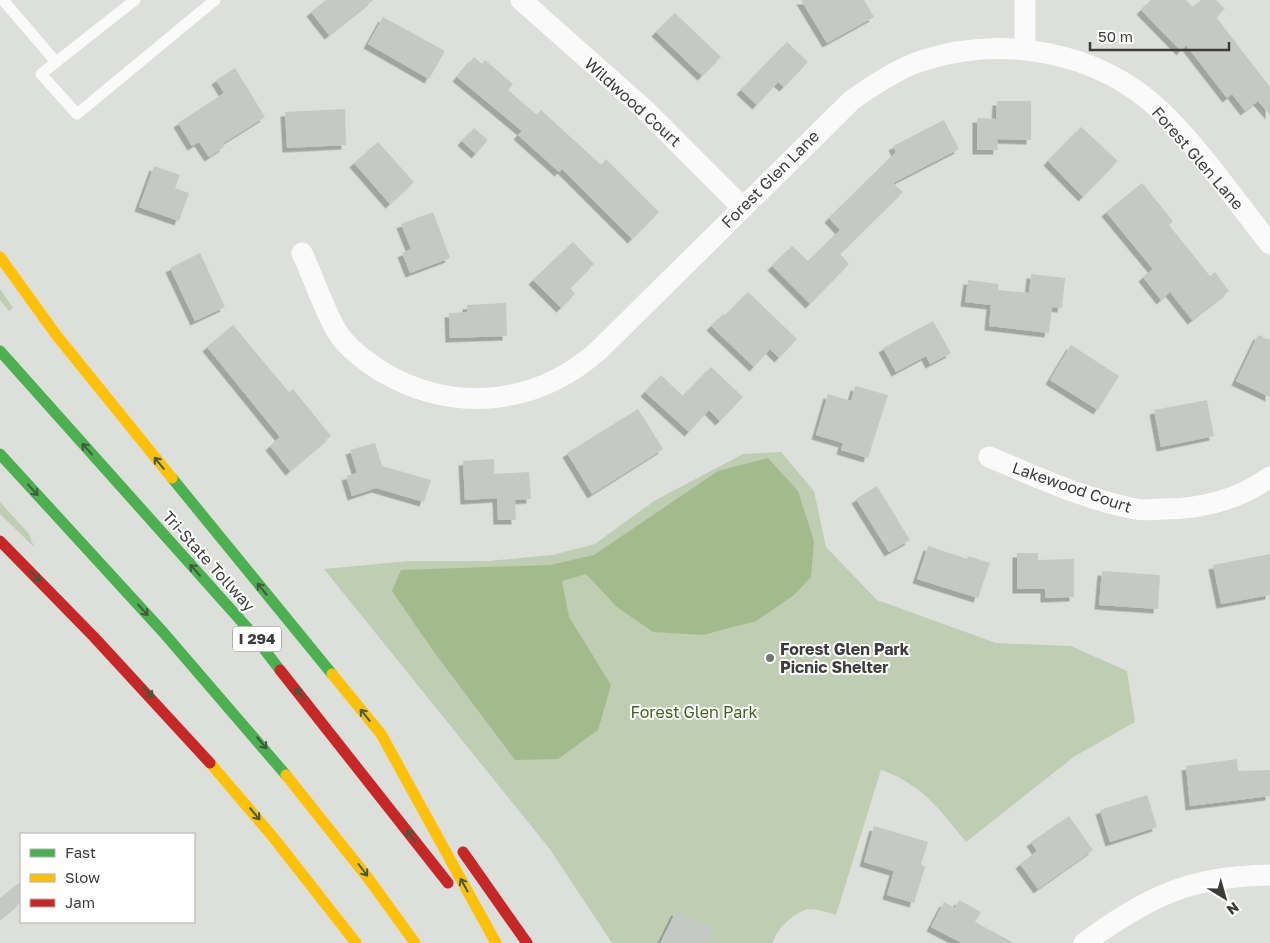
<svg xmlns="http://www.w3.org/2000/svg" width="1270" height="943" viewBox="0 0 1270 943" font-family="'Golos Text',sans-serif">
<defs>
<filter id="shadow"><feDropShadow dx="-4.5" dy="4.5" stdDeviation="0" flood-color="#0004"/></filter>
</defs>
<rect width="100%" height="100%" fill="#dddfdb"/>
<g fill="#bfcdb3">
<path d="M0,289L13,308L9,311L0,300Z"/>
<path d="M781,452L814,491L826,547L877,600L996,643L1071,646L1127,671L1135,722L1075,756L966,842C940,810 922,784 881,770L836,915C827,912 818,909 809,909C795,911 775,930 773,943H612L549,848L324,569L409,561H488L552,555L595,544L654,501L743,454Z"/>
<path d="M0,502L29,534L34,547L0,514Z"/>
</g>
<path fill="#a3ba8c" d="M768,458L798,491L814,541L811,577L794,595L756,621L703,635L653,632L617,607L586,574L562,581L569,617L611,685L598,730L558,759L515,760L434,652L392,591L401,570L550,565L594,555L718,471Z"/>
<g fill="#c6c8c6" filter="url(#shadow)">
<path d="M326,0H373L329,35L311,12Z"/>
<path d="M801,0H864L874,17L827,43Z"/>
<path d="M1151,0H1186L1193,7L1201,0H1216L1225,9L1216,17L1270,87V115L1258,101L1245,111L1232,94L1227,98L1186,45L1181,51L1141,10Z"/>
<path d="M675,13L721,57L702,76L656,32Z"/>
<path d="M383,17L445,51L429,79L368,44Z"/>
<path d="M787,42L808,62L784,87L778,82L757,105L741,90Z"/>
<path d="M474,57L482,64L485,60L513,84L508,90L537,115L541,110L601,165L606,159L659,212L632,239L562,169L559,172L518,135L522,131L457,77Z"/>
<path d="M235,68L265,117L222,144L224,147L209,157L199,142L192,146L178,123L224,93L216,80Z"/>
<path d="M997,101H1031V140L997,139L998,150H977V118L996,119Z"/>
<path d="M345,109L346,145L287,148L285,112Z"/>
<path d="M944,120L959,149L893,183L903,192L840,254L849,264L810,304L772,266L792,246L808,261L840,230L829,218L896,152L893,146Z"/>
<path d="M1081,127L1118,161L1083,197L1048,161Z"/>
<path d="M474,128L488,140L476,154L462,141Z"/>
<path d="M378,142L414,182L390,204L354,163Z"/>
<path d="M154,166L180,175L175,188L189,193L179,221L139,207Z"/>
<path d="M1142,183L1173,221L1169,225L1210,276L1215,272L1229,291L1192,320L1170,292L1161,300L1143,277L1153,269L1106,212Z"/>
<path d="M433,212L450,258L410,273L402,253L411,249L401,224Z"/>
<path d="M573,242L594,264L570,288L575,294L561,308L533,280Z"/>
<path d="M200,253L225,307L195,321L170,268Z"/>
<path d="M1031,274L1065,278L1062,308L1052,307L1049,333L989,326L991,305L965,302L968,280L998,284V290L1029,293Z"/>
<path d="M748,292L797,339L779,358L770,349L754,367L711,326L723,314L725,316Z"/>
<path d="M506,303L507,336L450,338L449,313L467,312V305Z"/>
<path d="M933,321L951,353L930,364L926,356L896,372L883,348Z"/>
<path d="M233,325L289,392L293,389L331,436L290,471L270,446L280,437L207,347Z"/>
<path d="M1258,335L1270,340V397L1236,381Z"/>
<path d="M1071,345L1119,376L1098,410L1050,380Z"/>
<path d="M711,367L743,397L720,421L709,410L689,432L645,392L661,375L683,396Z"/>
<path d="M855,386L888,395L868,458L841,450L843,443L816,435L828,394L851,401Z"/>
<path d="M1207,400L1214,436L1161,447L1154,410Z"/>
<path d="M638,409L663,449L592,494L567,453Z"/>
<path d="M375,443L382,466L431,480L424,502L376,488L352,496L346,476L357,473L350,450Z"/>
<path d="M494,459V474L529,472L531,499L515,500L516,520H498L497,498L465,500L463,461Z"/>
<path d="M877,486L910,540L889,552L856,499Z"/>
<path d="M928,546L967,559L968,556L990,563L978,598L917,579Z"/>
<path d="M1017,553H1038V560L1074,559V597L1045,598V589H1017Z"/>
<path d="M1270,554V595L1221,604L1213,565Z"/>
<path d="M1102,571L1160,575L1158,609L1099,605Z"/>
<path d="M1237,759L1238,771L1270,770V796L1190,806L1186,766Z"/>
<path d="M1147,795L1157,827L1110,842L1100,810Z"/>
<path d="M1069,816L1093,850L1038,889L1020,864L1037,851L1031,842Z"/>
<path d="M874,826L928,842L921,864L925,867L914,903L887,895L894,871L864,862Z"/>
<path d="M21,881V902L0,919V898Z"/>
<path d="M959,900L981,912L975,922L1014,943H962L931,927L944,902L955,908Z"/>
<path d="M676,911L712,929L706,943H660Z"/>
</g>
<g fill="none" stroke-linecap="round" stroke-linejoin="round">
<g stroke="#fafafa" stroke-width="11">
<path d="M3,0L56,62"/>
<path d="M135,0L41,74L77,114L215,0"/>
</g>
<g stroke="#fafafa" stroke-width="21">
<path d="M521,0L643,108L742,207"/>
<path d="M1025,0V49"/>
<path d="M302,253C314,278 324,311 338,333C348,349 368,363 384,373C456,414 537,405 599,350L852,100C873,85 894,71 918,62C1000,34 1098,50 1162,112C1202,151 1235,200 1270,244"/>
<path d="M989,457C1036,476 1085,500 1136,509C1144,511 1154,509 1163,509C1201,509 1238,500 1270,477"/>
<path d="M1084,943C1148,897 1189,876 1270,875"/>
</g>
<g stroke="#4caf50" stroke-width="11">
<path d="M0,351L251,632L280,670"/>
<path d="M0,454L163,632L286,775"/>
<path d="M172,478L332,674"/>
</g>
<g stroke="#ffc107" stroke-width="11">
<path d="M0,257L57,336L172,478"/>
<path d="M332,674L381,734L496,943"/>
<path d="M210,763L273,837L356,943"/>
<path d="M286,775L368,878L415,943"/>
</g>
<g stroke="#c62828" stroke-width="11">
<path d="M0,541L94,637L210,763"/>
<path d="M280,670L448,883"/>
<path d="M463,852L527,943"/>
</g>
</g>
<defs><path id="oneway-shaft" d="M-6 0H5M1.5-3L5.5 0L1.5 3" fill="none" stroke-width="1.6" stroke-linecap="round" stroke-linejoin="round" transform="scale(1.25)"/></defs>
<g stroke="#405a40">
<use href="#oneway-shaft" transform="translate(87 449) rotate(-132)"/>
<use href="#oneway-shaft" transform="translate(159 463) rotate(-129)"/>
<use href="#oneway-shaft" transform="translate(33 490) rotate(48)"/>
<use href="#oneway-shaft" transform="translate(195 570) rotate(-132)"/>
<use href="#oneway-shaft" transform="translate(35 576) rotate(45)"/>
<use href="#oneway-shaft" transform="translate(262 589) rotate(-129)"/>
<use href="#oneway-shaft" transform="translate(143 610) rotate(48)"/>
<use href="#oneway-shaft" transform="translate(148 692) rotate(47)"/>
<use href="#oneway-shaft" transform="translate(300 694) rotate(-128)"/>
<use href="#oneway-shaft" transform="translate(365 715) rotate(-129)"/>
<use href="#oneway-shaft" transform="translate(262 743) rotate(50)"/>
<use href="#oneway-shaft" transform="translate(255 814) rotate(50)"/>
<use href="#oneway-shaft" transform="translate(411 836) rotate(-128)"/>
<use href="#oneway-shaft" transform="translate(363 870) rotate(53)"/>
<use href="#oneway-shaft" transform="translate(464 885) rotate(-119)"/>
</g>
<circle fill="#747673" stroke="#fff" stroke-width="2" cx="770" cy="658" r="5"/>
<g text-anchor="middle" stroke-width="4" stroke-linejoin="round" paint-order="stroke">
<rect fill="#fff" stroke="#767776" stroke-width="1" x="233" y="626.5" width="48" height="25" rx="4"/>
<g font-size="15" font-weight="bold" fill="#3c3d3b">
<text x="257" y="644">I 294</text>
</g>
<g font-size="16" fill="#3c3d3b" stroke="#fff">
<text transform="translate(633 102) rotate(42)" y="6">Wildwood Court</text>
<text transform="translate(1198 158) rotate(49)" y="6">Forest Glen Lane</text>
<text transform="translate(770 179) rotate(-45)" y="6">Forest Glen Lane</text>
<text transform="translate(1072 487) rotate(19)" y="6">Lakewood Court</text>
<text transform="translate(209 561) rotate(48)" y="6">Tri-State Tollway</text>
</g>
<g font-size="16" font-weight="bold" fill="#3c3d3b" stroke="#fff" text-anchor="start">
<text x="780" y="655">Forest Glen Park<tspan x="780" dy="18">Picnic Shelter</tspan></text>
</g>
<g font-size="16" fill="#43611e" stroke="#fff">
<text x="694" y="718">Forest Glen Park</text>
</g>
</g>
<rect x="20" y="833" width="175" height="90" fill="#ffffff" stroke="#b1b1b1"/>
<rect x="30" y="849" width="25" height="8" fill="#4caf50" stroke="#b1b1b1"/>
<text x="65" y="858" font-size="15" fill="#3c3d3b">Fast</text>
<rect x="30" y="874" width="25" height="8" fill="#ffc107" stroke="#b1b1b1"/>
<text x="65" y="883" font-size="15" fill="#3c3d3b">Slow</text>
<rect x="30" y="899" width="25" height="8" fill="#c62828" stroke="#b1b1b1"/>
<text x="65" y="908" font-size="15" fill="#3c3d3b">Jam</text>
<g transform="translate(1225 898) rotate(143)" stroke="#ffffff" stroke-width="4" paint-order="stroke">
<path d="M0-4L9 19L0 12L-9 19Z" fill="#3c3d3b"/>
<text y="-8" font-size="14" font-weight="bold" text-anchor="middle" fill="#3c3d3b">N</text>
</g>
<path d="M1090 42v8h139v-8" fill="none" stroke="#3c3d3b" stroke-width="2.5"/>
<text x="1098" y="42" font-size="15" fill="#3c3d3b" stroke="#ffffff" stroke-width="4" paint-order="stroke">50 m</text>
</svg>
